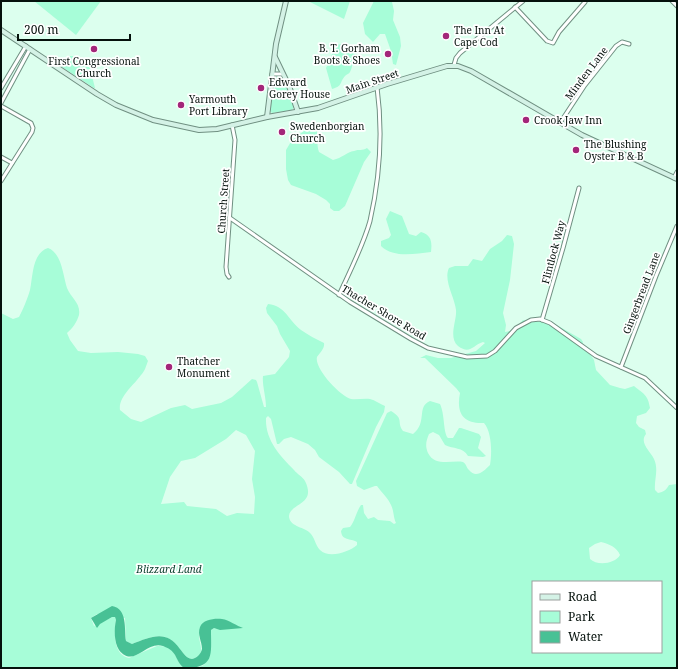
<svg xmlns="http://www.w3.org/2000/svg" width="678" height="669" viewBox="0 0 678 669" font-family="'Noto Serif',serif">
<rect width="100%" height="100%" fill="#dcffee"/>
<g fill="#a7fdd8" fill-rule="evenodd">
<path d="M34,1H101L76,35Z"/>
<path d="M308,1H350L344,19Z"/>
<path d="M374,1L392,2L394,11L393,20L400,37L401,46L396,65L393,64L391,51L385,34H380L373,42L365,34L363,23Z"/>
<path d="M342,44C353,45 357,46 358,58C350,63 354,65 350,72C349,74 347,74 345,76C339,83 343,86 332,89L326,68L330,60L335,45Z"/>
<path d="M70,56H74L90,68L95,88H94L59,65L60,62Z"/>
<path d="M279,76L284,78L285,81L294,107L292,110L272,113L269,110L273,80Z"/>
<path d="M313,127L316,129C319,136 316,144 319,152L333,160C342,158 347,152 354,151C359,149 362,151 367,148L371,152L364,162L345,206L339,211H334L330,208V204L326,200L316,194L291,185L288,180L286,169V150L292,140L308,128Z"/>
<path d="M390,211L402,216L409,234L416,236L421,232C432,235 432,243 431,252C414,254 393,258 381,246V241L389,238L391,235L386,219Z"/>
<path d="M507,235L512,236L514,244L510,280L503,313L506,325L505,332L514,330L523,320L540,322L546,319L581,339L583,342L582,345L586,348L594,360L596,370L610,385L620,388L625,389L634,386C644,394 648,395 650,408L646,413L637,416L636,423L639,427L645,430L646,434C639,443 650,451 654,459C659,470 654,479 655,490L658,493C664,492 666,490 669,485L677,484V668H196L204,665L211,644V630L214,628L218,629L237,626C220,617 217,617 200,627C200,630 199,634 199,637C200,646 206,656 192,659C186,658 184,654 180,649C165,629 151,637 132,644L126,641L125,618L97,614L91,618L94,626L112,617H115L116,620C114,632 113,655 129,658L157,646C177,645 174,659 184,668H1V313L13,319L19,317C23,310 28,297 30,290C33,276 32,253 48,248C62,253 63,276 67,288C71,298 81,303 79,315C77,322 72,329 67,333L70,340L78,351L91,353L118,352L138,354L145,356L148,361C146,366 145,371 141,375C134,385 118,397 120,410L131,419L141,422L171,408L185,405L192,409L221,403L232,397L252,379L256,380L257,382L264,407H266C266,397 262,385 263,376L275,374L289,357L290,351L280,334L277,326L267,313L266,308L268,304C286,306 288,320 301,330C308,335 316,339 324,343C325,348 320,353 317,357C314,368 340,396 351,399C357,400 364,398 370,399C375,400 380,404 385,406L384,412L376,427L352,484H350L339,472L319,457L315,450L308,444L291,437L284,439L279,444H277L271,419L268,416L266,418C265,440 280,456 294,470C297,474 303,477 305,481C317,505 290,503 289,516C289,526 303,527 309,532C315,537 315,545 320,550C329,559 349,552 357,545V542C350,538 342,541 341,531L343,528L350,527C355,521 356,512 361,505H363L364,513L368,519L374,517L378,520L390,521L394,524L396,523C393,516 394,511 391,505C388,498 382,493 377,486H375L364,490L357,486L356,481L387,413L391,411C405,420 396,421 403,431L413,434C428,422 416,407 430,401L440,404C445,414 443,433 448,438H453L459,428H461L479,434L481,437L478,448L486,456L483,457L468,456C463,447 453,449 445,445L439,435L433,432L429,434C426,441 425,446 428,453C435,467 452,460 463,462C467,465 466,467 469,470C476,479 484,471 490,465C492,454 492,432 484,423C463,424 456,413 460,393L456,388L425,358H420L426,355L438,358H451L476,351L485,343L483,342C473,345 470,355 458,346C448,337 457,321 456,310C455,298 443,280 449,268L455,266H468L473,259L482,261L490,249L502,241ZM236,430L246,435L255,451L252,479L255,497L254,514L237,513L227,516L216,509L187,506L184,502L161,504L170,477L181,461L195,458L226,439ZM601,542C609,544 617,547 620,555C615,564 597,566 590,559L589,548L595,544ZM533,582H661V652H533Z"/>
</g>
<path fill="#48c195" d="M112,606C128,609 124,629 126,641L132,644C151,637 166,629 180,649C184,654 186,658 192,659C197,658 201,654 202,649C202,641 197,635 200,627C203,619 216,618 222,619C229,620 237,626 243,628L220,630L214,628L211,630C211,655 215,668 184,668C174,660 179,652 163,646C146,640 134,669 119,650C114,642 114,629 116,620L115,617H112L100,624L97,628L91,618Z"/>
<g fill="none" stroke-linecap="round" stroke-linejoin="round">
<g stroke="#709082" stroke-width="5">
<g id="street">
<path d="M672,1L677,6"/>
<path d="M515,7L547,41L553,43L559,32L585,2"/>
<path d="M454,65L456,58L460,53L523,1"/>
<path d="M272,74H283"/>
<path d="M1,88L26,46"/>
<path d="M1,103L30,49"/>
<path d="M1,106L31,123L33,128L32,132L1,181"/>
<path d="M560,123L585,85L616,46L622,42L629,44"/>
<path d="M1,157L12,163"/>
<path d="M674,178L677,172"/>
<path d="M230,218L350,302L411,339L428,348L467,357L487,356L495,351L516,328L531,320L540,319L550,323L596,356L645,378L677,408"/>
<path d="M229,277L227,274L226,267L235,140L232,125"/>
<path d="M339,295C350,271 363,246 370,221C380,177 383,132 377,87"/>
<path d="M542,320L563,248L579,188"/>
<path d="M621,367L656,276L677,226"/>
</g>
</g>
<g stroke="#709082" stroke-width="6">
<g id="secondary">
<path d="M1,30L97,94L116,105L153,120L199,130L217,129L267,117L318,108L387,84L447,66H458L471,71L582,135L677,179"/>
<path d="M275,57L289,86L298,112"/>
<path d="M267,117L276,44L286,1"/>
</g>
</g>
<use href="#street" stroke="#fff" stroke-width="3"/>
<use href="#secondary" stroke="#d4f2e6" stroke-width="4"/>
</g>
<g fill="#a32679" stroke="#fff" stroke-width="1.5">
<circle cx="446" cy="36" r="4"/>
<circle cx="94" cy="49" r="4"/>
<circle cx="388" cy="54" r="4"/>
<circle cx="261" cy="88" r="4"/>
<circle cx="181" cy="105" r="4"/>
<circle cx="526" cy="120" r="4"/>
<circle cx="282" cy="132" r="4"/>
<circle cx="576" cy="150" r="4"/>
<circle cx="169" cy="367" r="4"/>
</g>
<g text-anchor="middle" stroke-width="3.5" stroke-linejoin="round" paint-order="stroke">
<g font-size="10" fill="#05110c" stroke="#fff" text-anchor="start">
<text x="454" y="34">The Inn At<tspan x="454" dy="12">Cape Cod</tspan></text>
<text x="380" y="52" text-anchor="end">B. T. Gorham<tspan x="380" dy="12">Boots &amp; Shoes</tspan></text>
<text x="94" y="65" text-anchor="middle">First Congressional<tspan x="94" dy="12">Church</tspan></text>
<text x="269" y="86">Edward<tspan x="269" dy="12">Gorey House</tspan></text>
<text x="189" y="103">Yarmouth<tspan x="189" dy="12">Port Library</tspan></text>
<text x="534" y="124">Crook Jaw Inn</text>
<text x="290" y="130">Swedenborgian<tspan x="290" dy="12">Church</tspan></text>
<text x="584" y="148">The Blushing<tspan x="584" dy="12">Oyster B &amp; B</tspan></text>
<text x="177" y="365">Thatcher<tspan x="177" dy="12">Monument</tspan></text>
</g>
<g font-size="10" fill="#05110c" stroke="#fff">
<text transform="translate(586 73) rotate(-53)" y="4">Minden Lane</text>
<text transform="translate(372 81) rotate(-19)" y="4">Main Street</text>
<text transform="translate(223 201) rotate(-86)" y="4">Church Street</text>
<text transform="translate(553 252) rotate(-75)" y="4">Flintlock Way</text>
<text transform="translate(641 293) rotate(-69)" y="4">Gingerbread Lane</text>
<text transform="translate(384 312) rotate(31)" y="4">Thacher Shore Road</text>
</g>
<g font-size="10" font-style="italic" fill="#0d412f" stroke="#fff">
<text x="169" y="573">Blizzard Land</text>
</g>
</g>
<rect width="678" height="669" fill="none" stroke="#05110c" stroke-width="4"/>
<rect x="532" y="581" width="130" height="72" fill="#ffffff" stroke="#9ba09e"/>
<rect x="540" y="594" width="20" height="6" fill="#d4f2e6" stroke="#9ba09e"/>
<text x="568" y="601" font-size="12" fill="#05110c">Road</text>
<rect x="540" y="611" width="20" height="12" fill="#a7fdd8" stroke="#9ba09e"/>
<text x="568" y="621" font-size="12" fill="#05110c">Park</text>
<rect x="540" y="631" width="20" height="12" fill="#48c195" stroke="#9ba09e"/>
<text x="568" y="641" font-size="12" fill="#05110c">Water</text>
<path d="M18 34v6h112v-6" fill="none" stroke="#05110c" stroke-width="2"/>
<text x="24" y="34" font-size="12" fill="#05110c" stroke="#ffffff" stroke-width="3" paint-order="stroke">200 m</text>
</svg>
